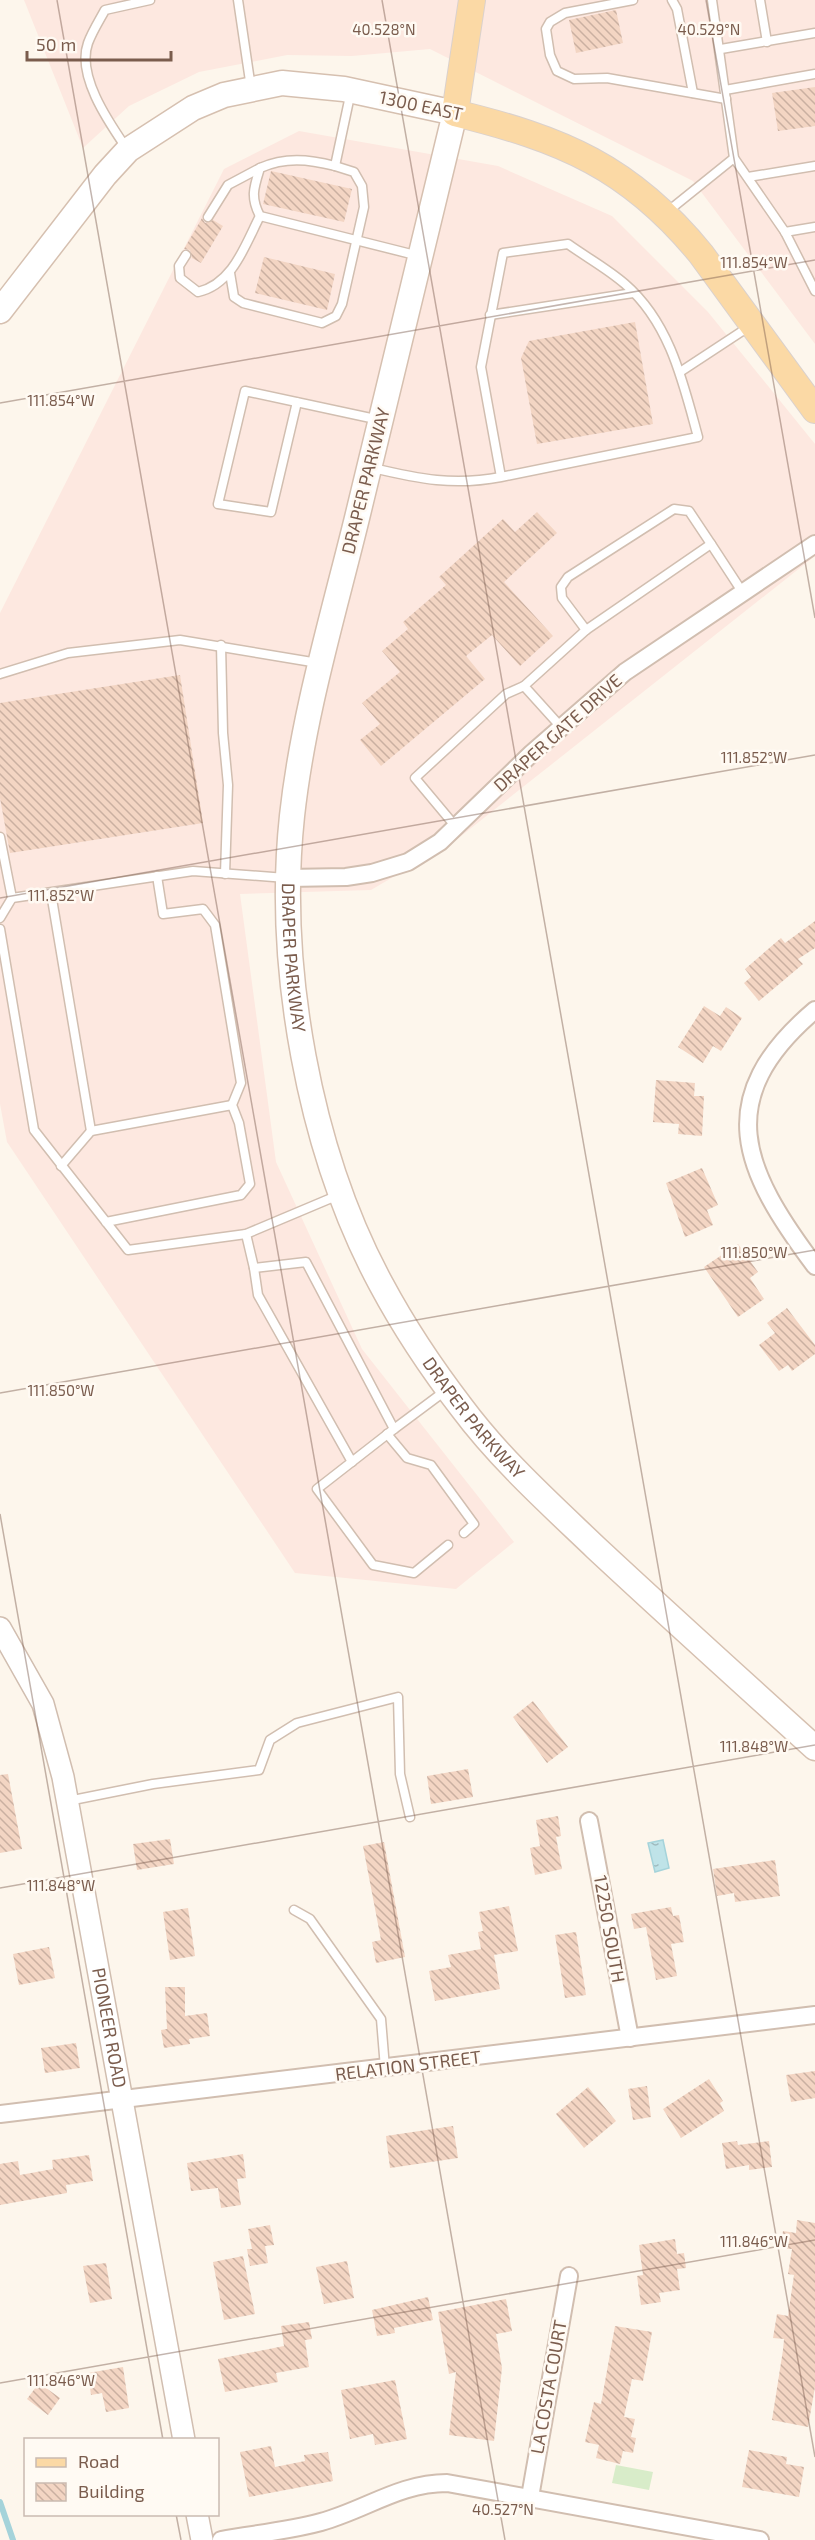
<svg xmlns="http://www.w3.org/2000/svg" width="815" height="2540" viewBox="0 0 815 2540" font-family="'Exo 2',sans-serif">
<defs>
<pattern id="water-ripples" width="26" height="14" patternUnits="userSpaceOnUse" patternTransform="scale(1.5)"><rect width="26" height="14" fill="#bfe3e8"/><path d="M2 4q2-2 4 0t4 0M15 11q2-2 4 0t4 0" fill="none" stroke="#a0bbbe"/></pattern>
<pattern id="building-back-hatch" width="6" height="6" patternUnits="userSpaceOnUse" patternTransform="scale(1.5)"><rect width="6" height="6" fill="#f3d5c3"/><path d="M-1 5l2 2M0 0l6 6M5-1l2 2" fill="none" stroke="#cab0a1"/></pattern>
</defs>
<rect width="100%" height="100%" fill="#fdf6ec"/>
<g fill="#fde8e0">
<path d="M24,0H815V344L693,181L430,49L352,56L287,55L199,72L129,106L83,148Z"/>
<path d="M299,131L498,166L612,216L708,312L815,444V556L456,840L371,890L240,894L276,1162L362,1349L514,1542L456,1589L295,1573L7,1142L0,1104V613L224,169Z"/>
</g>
<path fill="#d8ecc9" d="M616,2465L653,2472L649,2490L612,2483Z"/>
<path fill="url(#water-ripples)" stroke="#a5d3da" stroke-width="1.5" d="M663,1840L669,1868L655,1872L648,1843Z"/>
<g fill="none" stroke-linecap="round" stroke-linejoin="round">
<path stroke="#a5d3da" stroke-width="6" d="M0,2502L13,2540"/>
</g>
<g fill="url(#building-back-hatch)">
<path d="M616,10L623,43L576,53L569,20Z"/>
<path d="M815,87V126L778,131L772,93Z"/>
<path d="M271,171L352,189L344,222L263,204Z"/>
<path d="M202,218L205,223L213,220L223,226L201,263L192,258L190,250L184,249Z"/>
<path d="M264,257L335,274L327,310L255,293Z"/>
<path d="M635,322L653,424L537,444L521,358L529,341Z"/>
<path d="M537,512L557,533L504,582L553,636L520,666L492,635L466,656L485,679L381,766L360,740L380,724L362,703L400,672L382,651L408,629L403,622L446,585L439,577L503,519L515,532Z"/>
<path d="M180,675L203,823L10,853L0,798V703Z"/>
<path d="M815,921V948L798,959L803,964L759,1001L744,983L751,977L745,969L781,938L785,943Z"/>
<path d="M704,1006L720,1016L726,1007L742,1018L721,1051L713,1046L703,1063L678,1047Z"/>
<path d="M656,1080L695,1083L694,1096H704L702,1136L678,1134L679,1124L653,1122Z"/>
<path d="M702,1168L718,1205L707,1210L713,1225L685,1237L666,1183Z"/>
<path d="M738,1244L758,1272L750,1278L764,1299L738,1317L704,1267Z"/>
<path d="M787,1308L815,1345V1354L792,1371L788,1365L779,1371L759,1345L775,1333L767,1323Z"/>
<path d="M533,1701L568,1747L547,1763L513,1717Z"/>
<path d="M468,1769L473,1797L431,1804L427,1776Z"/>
<path d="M8,1774L22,1849L0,1853V1775Z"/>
<path d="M558,1816L561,1836L556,1837L562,1869L535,1875L530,1848L540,1846L536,1820Z"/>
<path d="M170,1839L174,1864L137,1870L133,1844Z"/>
<path d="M384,1842L405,1957L376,1963L372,1942L381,1940L363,1846Z"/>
<path d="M775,1860L780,1896L735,1902L734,1893L717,1896L713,1869Z"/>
<path d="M509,1906L518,1951L494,1955L500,1989L435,2001L429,1971L451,1967L448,1955L481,1949L478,1932L483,1931L479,1912Z"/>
<path d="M671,1907L673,1916L679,1915L684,1942L671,1944L677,1976L656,1980L646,1927L634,1929L631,1914Z"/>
<path d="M188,1908L195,1956L170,1960L163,1912Z"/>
<path d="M576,1932L586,1995L565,1998L555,1935Z"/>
<path d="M49,1947L55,1978L19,1985L13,1954Z"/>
<path d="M165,1987H185V2016L207,2013L210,2036L189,2039L190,2044L164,2048L161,2030L167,2029Z"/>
<path d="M76,2043L80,2068L45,2073L41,2048Z"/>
<path d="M815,2071V2098L791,2102L786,2075Z"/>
<path d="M709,2079L723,2101L720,2103L724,2111L681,2138L663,2109Z"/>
<path d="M647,2086L651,2117L633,2120L628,2089Z"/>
<path d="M588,2087L616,2121L584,2148L556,2114Z"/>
<path d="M453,2126L458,2158L390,2168L386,2136Z"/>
<path d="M737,2141L738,2145L769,2141L772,2167L749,2170V2165L726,2169L722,2143Z"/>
<path d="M243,2154L246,2178L237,2179L241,2205L221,2208L218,2188L191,2191L187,2163Z"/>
<path d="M89,2155L93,2181L66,2185L67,2193L0,2205V2164L18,2161L20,2175L53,2169L52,2160Z"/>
<path d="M797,2220L815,2223V2387L808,2427L772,2420L783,2350L784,2339L773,2338L777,2314L788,2316L794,2275L788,2274L792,2249L780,2248L783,2231L796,2233Z"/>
<path d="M270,2225L274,2245L265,2246L268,2263L250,2266L247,2249H252L248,2229Z"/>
<path d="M675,2239L677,2254L684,2253L686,2268L677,2269L680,2290L659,2293L661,2302L641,2305L637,2276L643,2275L639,2245Z"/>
<path d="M243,2256L255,2314L224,2320L213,2262Z"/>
<path d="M347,2261L354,2298L324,2304L316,2267Z"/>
<path d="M106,2263L112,2299L90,2303L83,2266Z"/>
<path d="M428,2297L433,2320L394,2328L395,2333L377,2336L372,2310Z"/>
<path d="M506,2299L512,2331L496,2334L502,2368L494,2441L449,2435L456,2372L449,2374L438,2312Z"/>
<path d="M309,2322L312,2339L305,2340L309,2367L276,2373L278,2382L225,2392L218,2359L284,2346L281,2326Z"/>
<path d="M615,2326L652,2332L643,2381L632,2379L624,2417L635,2419L631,2437L636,2438L633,2453L623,2451L620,2464L596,2458L599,2445L585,2442L594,2402L601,2404Z"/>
<path d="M123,2367L129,2408L106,2412L102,2393L91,2395L88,2373Z"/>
<path d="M395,2380L407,2439L375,2445L373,2434L350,2439L341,2390Z"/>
<path d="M39,2383L60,2398L48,2415L27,2399Z"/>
<path d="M271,2446L275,2467L305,2461L304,2455L328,2452L333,2481L249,2497L240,2452Z"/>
<path d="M749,2450L787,2457L786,2464L804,2467L799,2497L742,2487Z"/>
</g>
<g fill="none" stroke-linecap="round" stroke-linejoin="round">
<g stroke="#d1beb0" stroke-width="11">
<g id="service">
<path d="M238,0L251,88"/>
<path d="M633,0L565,13L550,22L546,29L550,55L557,71L574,79L607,78L726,99"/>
<path d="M672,0L677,9L693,93"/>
<path d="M712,0L734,158L785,232L815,291"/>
<path d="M760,0L767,42"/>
<path d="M721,49L815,33"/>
<path d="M725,90L815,74"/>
<path d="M351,91L335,166C308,159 285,157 260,168C254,187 250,197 260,216L419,256"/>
<path d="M127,149C110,124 76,76 88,43C92,32 99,21 105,10L150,0"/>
<path d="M748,177L815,166"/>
<path d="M667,212L734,158"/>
<path d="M208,217L228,185L260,168"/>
<path d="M785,232L815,227"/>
<path d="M186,255L179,266L180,278L198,292C233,284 245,245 260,216"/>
<path d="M230,273L234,297L243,303L322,323L336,316L342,304L364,207L362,186L354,172L335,166"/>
<path d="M490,315L633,293"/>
<path d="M680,372L750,326"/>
<path d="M297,402L271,512L218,504L245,391L380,420"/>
<path d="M373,468C419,479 454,486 501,477L698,437C683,382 670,323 625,284C608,269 586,257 568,244L503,253L481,367L501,477"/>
<path d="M586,630L562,598L561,587L568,577L674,509L689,511L711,544"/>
<path d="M221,645L223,733L228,785L225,874"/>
<path d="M0,674L68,653L180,640L318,663"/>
<path d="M561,727L524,686L586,630L711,544L743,593"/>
<path d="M456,827L415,778L506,694L524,686"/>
<path d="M0,837L12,898"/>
<path d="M51,893L91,1131"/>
<path d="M0,918L12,898L193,871L286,878"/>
<path d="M0,929L34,1130L128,1250L246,1234L341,1194"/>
<path d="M61,1166L91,1131L232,1105"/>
<path d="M106,1222L241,1195L250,1184L239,1123L232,1105L241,1083L215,925L203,909L163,914L157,876"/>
<path d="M246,1234L254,1268L306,1262L394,1429L445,1391"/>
<path d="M254,1268L258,1295L352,1462"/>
<path d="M394,1429L317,1489L373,1565L414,1573L448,1545"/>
<path d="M387,1434L407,1458L431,1465L474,1524L464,1533"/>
<path d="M68,1801L153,1784L259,1770L270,1740L297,1723L398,1697L400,1774L410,1817"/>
<path d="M294,1910L310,1919L381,2019L385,2068"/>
</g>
</g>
<g stroke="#d1beb0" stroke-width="20">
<g id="minor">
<path d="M288,878L346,877L372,873L408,862L440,842L532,753L625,672L815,544"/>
<path d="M815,1010C710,1099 743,1170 815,1266"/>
<path d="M589,1821L630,2038"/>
<path d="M0,2114L815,2015"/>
<path d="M530,2497L569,2276"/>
<path d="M221,2540C254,2534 288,2531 321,2522C365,2510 400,2483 447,2483L760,2540"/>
</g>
</g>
<g stroke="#d1beb0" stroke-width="24">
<g id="tertiary">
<path id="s1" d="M0,1628L43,1704L63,1777L184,2440"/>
<path d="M197,2514L202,2540"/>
</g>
</g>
<g stroke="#d6c0b0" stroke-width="27">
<g id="secondary">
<path id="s2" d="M0,311L105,175L128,150L193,108L224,95L282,83L344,89L455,113C423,248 390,383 357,518C333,616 303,715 292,816C276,966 309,1151 381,1284C404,1327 432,1369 462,1408C500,1459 550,1504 596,1548C668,1615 742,1682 815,1748"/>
</g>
</g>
<g stroke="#dad1cd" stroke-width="28">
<path id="primary" d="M472,0L455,113C562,139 630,167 701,254L815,410"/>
</g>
<use href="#service" stroke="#fff" stroke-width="8"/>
<use href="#minor" stroke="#fff" stroke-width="16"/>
<use href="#tertiary" stroke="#fff" stroke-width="21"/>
<use href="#secondary" stroke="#fff" stroke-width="24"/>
<use href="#primary" stroke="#fbd9a5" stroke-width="26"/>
</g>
<path fill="none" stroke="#7a5c4d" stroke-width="1.5" stroke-opacity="0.45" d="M57,0L505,2540M382,0L815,2457M706,0L815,618M0,403L815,260M0,898L815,755M0,1393L815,1250M0,1514L163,2440M0,1888L815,1745M0,2383L815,2240M176,2514L181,2540"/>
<g text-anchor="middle" stroke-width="5" stroke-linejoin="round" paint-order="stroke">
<g font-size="18" fill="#7a5c4d" stroke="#fffaf3">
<text transform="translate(421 106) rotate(12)" y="6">1300 EAST</text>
<text transform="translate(366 481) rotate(-76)" y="6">DRAPER PARKWAY</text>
<text transform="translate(558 733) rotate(-42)" y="6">DRAPER GATE DRIVE</text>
<text dy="6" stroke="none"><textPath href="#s2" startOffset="1416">DRAPER PARKWAY</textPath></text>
<text dy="6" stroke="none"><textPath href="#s2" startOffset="1920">DRAPER PARKWAY</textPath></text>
<text transform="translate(609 1929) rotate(80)" y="6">12250 SOUTH</text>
<text dy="6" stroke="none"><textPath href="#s1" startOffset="418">PIONEER ROAD</textPath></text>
<text transform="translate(408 2066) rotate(-7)" y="6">RELATION STREET</text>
<text transform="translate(549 2387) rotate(-80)" y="6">LA COSTA COURT</text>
</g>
</g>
<g font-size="15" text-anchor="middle" fill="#7a5c4d" stroke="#fffaf3" stroke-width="5" stroke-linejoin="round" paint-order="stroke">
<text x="384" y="35">40.528°N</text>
<text x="709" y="35">40.529°N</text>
<text x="754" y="268">111.854°W</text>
<text x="61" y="406">111.854°W</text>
<text x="754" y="763">111.852°W</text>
<text x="61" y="901">111.852°W</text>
<text x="754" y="1258">111.850°W</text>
<text x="61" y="1396">111.850°W</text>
<text x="754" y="1752">111.848°W</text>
<text x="61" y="1891">111.848°W</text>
<text x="754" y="2247">111.846°W</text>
<text x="61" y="2386">111.846°W</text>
<text x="503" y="2515">40.527°N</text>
</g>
<rect x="24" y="2438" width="195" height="78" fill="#fffaf3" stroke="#cabbb1" stroke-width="1.5"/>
<rect x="36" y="2458" width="30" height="9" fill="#fbd9a5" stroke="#cabbb1" stroke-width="1.5"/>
<text x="78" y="2468" font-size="18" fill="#7a5c4d">Road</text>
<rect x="36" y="2483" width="30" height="18" fill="url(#building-back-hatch)" stroke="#cabbb1" stroke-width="1.5"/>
<text x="78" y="2498" font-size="18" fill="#7a5c4d">Building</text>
<path d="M27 51v9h144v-9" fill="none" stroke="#7a5c4d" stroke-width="3"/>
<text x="36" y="51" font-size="18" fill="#7a5c4d" stroke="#fffaf3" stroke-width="4.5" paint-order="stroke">50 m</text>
</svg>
